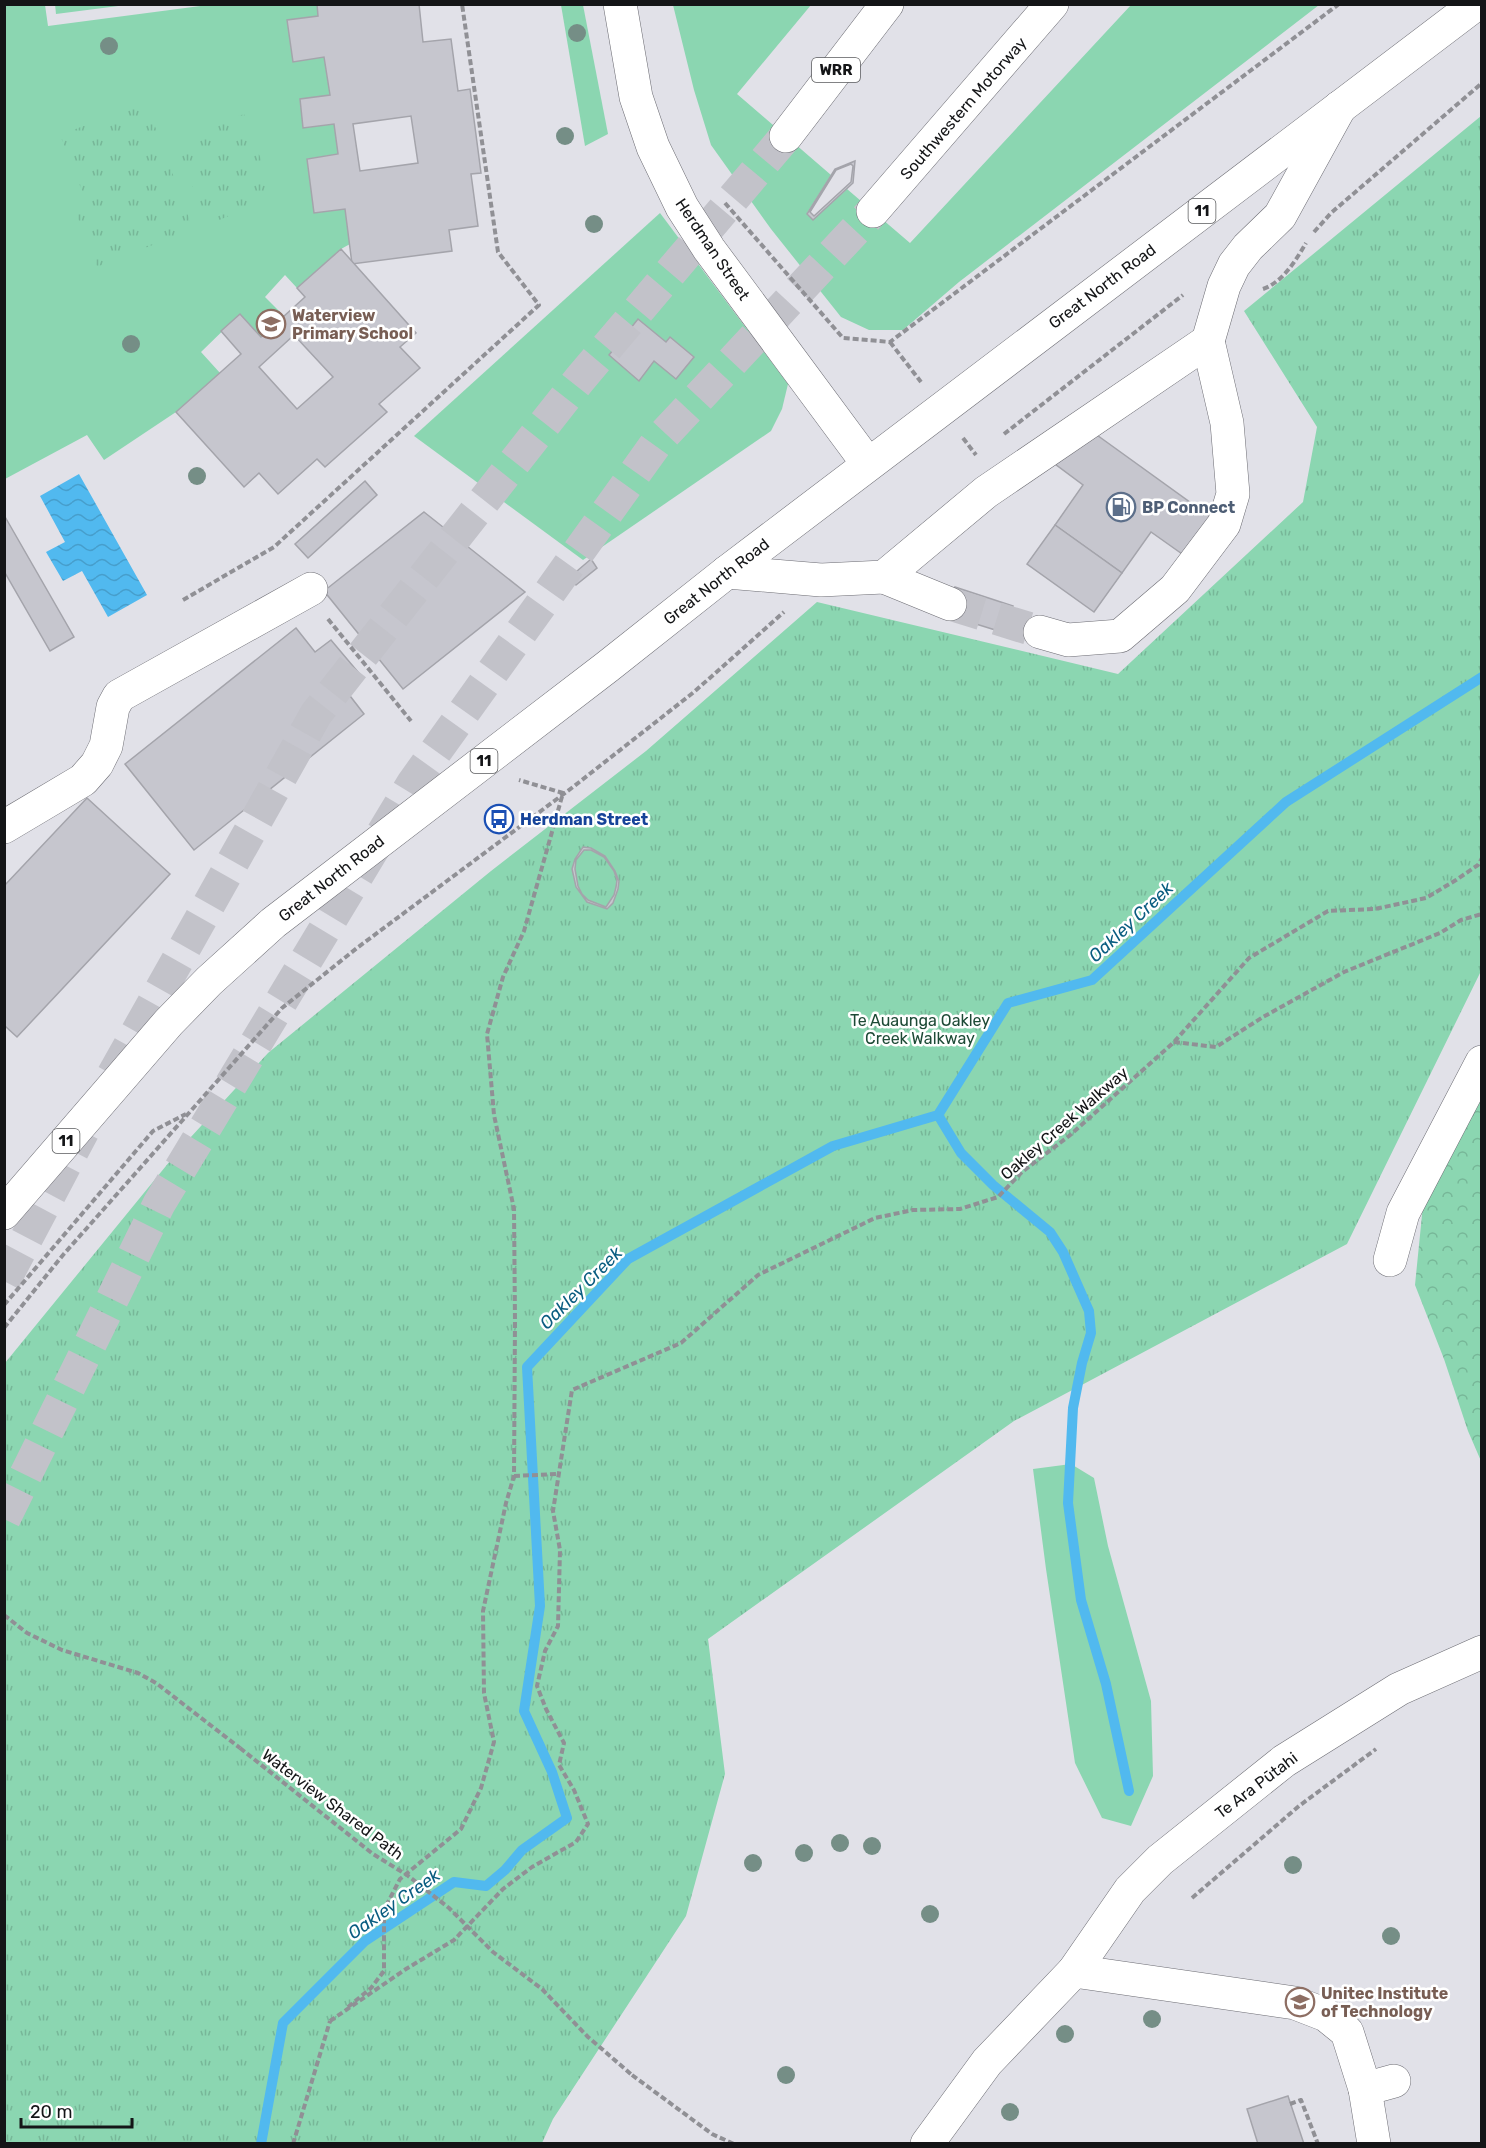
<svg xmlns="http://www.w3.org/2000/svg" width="1486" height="2148" viewBox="0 0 1486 2148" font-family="Rubik,sans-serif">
<defs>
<pattern id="forest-crowns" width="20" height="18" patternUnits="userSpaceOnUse" patternTransform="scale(1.5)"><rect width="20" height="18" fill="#8bd6b1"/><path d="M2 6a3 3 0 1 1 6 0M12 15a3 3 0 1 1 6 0" fill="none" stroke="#77b798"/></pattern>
<pattern id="park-tufts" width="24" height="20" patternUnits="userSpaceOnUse" patternTransform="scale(1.5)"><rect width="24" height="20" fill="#8bd6b1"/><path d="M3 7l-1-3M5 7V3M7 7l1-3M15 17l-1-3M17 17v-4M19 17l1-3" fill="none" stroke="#77b798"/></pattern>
<pattern id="water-waves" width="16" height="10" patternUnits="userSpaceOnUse" patternTransform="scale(1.5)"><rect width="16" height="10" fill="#51b9ef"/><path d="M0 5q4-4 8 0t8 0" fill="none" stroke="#469ecc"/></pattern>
</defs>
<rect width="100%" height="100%" fill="#e1e1e8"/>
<g fill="#8bd6b1">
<path d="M55,4H126V5L56,14Z"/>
<path d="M5,5H45L48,26L208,5H317L318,16L287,20L293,61L324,57L330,95L300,99L303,128L334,124L338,154L307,159L314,212L345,209L350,244L341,249L297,288L285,275L265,297L284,316L261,337L240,314L201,352L220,373L176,412L104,460L87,435L5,479Z"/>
<path d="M561,5H583L608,134L585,146Z"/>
<path d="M673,5H811L737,94L831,175L807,213L813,219L847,189L910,243L1131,5H1319L959,282L903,330H869L841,317L771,229L711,145L694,90Z"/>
<path d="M660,213L788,384L782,409L771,431L583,560L414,436Z"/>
<path d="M1071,1464L1094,1478L1108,1546L1151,1701L1153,1776L1131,1826L1102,1818L1075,1763L1046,1569L1033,1469Z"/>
</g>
<path fill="url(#forest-crowns)" d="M1481,1093V1461L1468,1431L1444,1359L1415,1285L1423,1205Z"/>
<g fill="url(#park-tufts)">
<path d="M146,102L193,229L97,267L71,201L84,196L60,135Z"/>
<path d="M244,114L275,197L207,225L175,139Z"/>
<path d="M1481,116V971L1347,1244L1014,1421L708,1639L725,1774L686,1916L553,2119L542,2143L5,2144V1363L179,1150L268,1053L491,871L646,751L817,602L1118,674L1303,502L1317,427L1244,311Z"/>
</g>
<path fill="url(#water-waves)" d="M79,474L147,595L108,617L82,571L63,581L46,552L65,542L40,496Z"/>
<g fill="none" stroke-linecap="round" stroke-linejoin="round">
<g stroke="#51b9ef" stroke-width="10">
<path d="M938,1115L961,1153L993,1185L1050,1232L1063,1252L1089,1311L1091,1333L1082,1363L1073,1408L1068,1503L1081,1600L1106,1684L1129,1791"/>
<path d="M261,2144L283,2023L365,1941L454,1882L486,1886L505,1870L522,1850L567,1818L552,1772L524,1711L540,1606L527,1367L628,1259L833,1146L938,1115L1008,1003L1092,980L1286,802L1482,677"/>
</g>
</g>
<g fill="#c6c6ce" stroke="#a4a4ab" stroke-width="1.5" fill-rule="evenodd">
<path d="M317,4H419L423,42L451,39L458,91L470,89L481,173L471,174L478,226L449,230L452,251L352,264L345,209L314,213L307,159L338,154L334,124L303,128L300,99L330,95L324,57L293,62L287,20L318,16ZM411,116L418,163L360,171L353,124Z"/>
<path d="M855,161L853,183L813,220L807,214L835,169ZM851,164L853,166L851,182L814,216L810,212L836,170Z"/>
<path d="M341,249L416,333L400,347L420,368L379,404L387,412L325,467L317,459L278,494L259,473L244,487L176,412L241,354L221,331L240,314L261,337L305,297L297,288ZM294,335L333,377L297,409L259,367Z"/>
<path d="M638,319L666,342L670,337L694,357L676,379L654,361L639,381L609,355Z"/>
<path d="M1083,425L1212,518L1185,556L1151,532L1122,573L1055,525L1083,485L1055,464Z"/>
<path d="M365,481L377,495L308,558L295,544Z"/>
<path d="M424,512L525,592L403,689L324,591Z"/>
<path d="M4,515L74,637L50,651L4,571Z"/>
<path d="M1055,525L1122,573L1094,612L1027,564Z"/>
<path d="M591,559L597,568L576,585L570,577Z"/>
<path d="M955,587L1013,606L1011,612L1043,622L1037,640L1006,630L1005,633L947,615Z"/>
<path d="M296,628L315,652L331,640L363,678L347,692L364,714L194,850L125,764Z"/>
<path d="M87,798L170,874L17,1037L6,1027L4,1028V886Z"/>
<path d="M583,847L591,848L605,856L615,871L619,881L618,889L613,903L607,909L587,902L576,887L572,869L575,859ZM584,850H591L604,857L614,871L617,880L616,887L614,895L606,907L588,900L582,894L578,886L575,869L576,860Z"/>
<path d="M1288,2096L1304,2144H1258L1247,2109Z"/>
</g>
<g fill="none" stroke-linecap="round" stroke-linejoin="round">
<path stroke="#c2c2c9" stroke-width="33" stroke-dasharray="33 16" stroke-linecap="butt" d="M950,604L1040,632"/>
<g stroke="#c2c2c9" stroke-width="33" stroke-dasharray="33 16" stroke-linecap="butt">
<path d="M113,1075L316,714L580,379L786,136"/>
<path d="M4,1281L83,1131"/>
<path d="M4,1519L159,1204L413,783L658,441L873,211"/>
</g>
<g stroke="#6c6c73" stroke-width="34">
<g id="minor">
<path d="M620,4L636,97L653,147L682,207L709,249L868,464"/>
<path d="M727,572L821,580L884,577L986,492L1208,341L1224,286L1234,265L1248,247L1280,216L1340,107"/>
<path d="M884,577L950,604"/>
<path d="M1040,632L1068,640L1120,636L1175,589L1224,524L1233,494L1227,423L1208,341"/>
<path d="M4,827L83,780L97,764L106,746L113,707L119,696L311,589"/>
<path d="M1390,1260L1403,1213L1482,1062"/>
<path d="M1074,1971L1295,2003L1326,2015L1347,2032L1365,2089L1374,2144"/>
<path d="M1365,2089L1394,2081"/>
<path d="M927,2144L987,2062L1074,1971L1130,1890L1160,1860L1284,1761L1399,1689L1482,1652"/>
</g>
</g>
<g stroke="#6c6c73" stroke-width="34">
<path id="major" d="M4,1213L169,1022L209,981L273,923L607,667L727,572L1476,4"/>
</g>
<g stroke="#6c6c73" stroke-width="34">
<g id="highway">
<path d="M786,136L887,4"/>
<path d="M873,211L1052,4"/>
</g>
</g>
<g stroke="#909095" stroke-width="4" stroke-dasharray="6 3" stroke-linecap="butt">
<path d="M725,203L843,338L890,342L1339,4"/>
<path d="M1314,232L1331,213L1482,83"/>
<path d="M1263,289C1283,282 1296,260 1306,243"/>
<path d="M890,342L921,382"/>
<path d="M1004,434L1183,295"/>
<path d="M963,438L976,455"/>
<path d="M183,600L274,547L539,305L498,252L462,4"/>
<path d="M328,619L411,721"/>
<path d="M1174,1042L1216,1047L1263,1017L1344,972L1440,933L1461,920L1482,914"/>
<path d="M4,1305L153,1131L186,1114"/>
<path d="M4,1328L63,1255L282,1008L357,948L573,787L694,692L784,612"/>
<path d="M514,1476L558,1474"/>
<path d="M4,1615L27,1633L62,1650L138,1673L156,1683L240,1748"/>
<path d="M1192,1898L1299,1806L1376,1749"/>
<path d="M348,2007L371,1988L384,1971V1910L400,1879L461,1829L481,1788L494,1742L484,1693L483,1611L506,1503L514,1476L515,1321L514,1209L494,1115L487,1034L503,977L524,931L563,793L519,780"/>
<path d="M330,2021L406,1969L454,1940L503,1889L532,1867L576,1842L588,1824L574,1790L559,1765L564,1743L546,1709L537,1686L545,1651L558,1626L560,1550L553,1511L572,1390L681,1343L758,1275L875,1218L913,1210L960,1209L998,1197L1022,1172L1069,1136L1174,1042L1249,958L1328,911L1375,909L1426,898L1456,880L1478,865L1482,858"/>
<path d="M632,2075L712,2134L734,2144"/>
<path d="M1290,2104L1301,2100L1318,2144"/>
<path d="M293,2144L330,2021"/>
</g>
<use href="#minor" stroke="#fff" stroke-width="33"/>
<use href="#major" stroke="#fff" stroke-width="33"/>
<use href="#highway" stroke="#fff" stroke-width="33"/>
<path stroke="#909095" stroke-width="4" stroke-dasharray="6 3" stroke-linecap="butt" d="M240,1748L373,1854L407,1875L449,1908L493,1952L542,1989L588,2037L632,2075"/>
</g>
<g fill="#758e86">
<circle cx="577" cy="33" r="9"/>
<circle cx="109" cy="46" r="9"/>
<circle cx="565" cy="136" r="9"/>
<circle cx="594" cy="224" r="9"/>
<circle cx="131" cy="344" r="9"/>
<circle cx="197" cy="476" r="9"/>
<circle cx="840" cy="1843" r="9"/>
<circle cx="872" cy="1846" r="9"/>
<circle cx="804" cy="1853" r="9"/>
<circle cx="753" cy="1863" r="9"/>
<circle cx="1293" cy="1865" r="9"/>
<circle cx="930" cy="1914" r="9"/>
<circle cx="1391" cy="1936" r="9"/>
<circle cx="1152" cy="2019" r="9"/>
<circle cx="1065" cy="2034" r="9"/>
<circle cx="786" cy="2075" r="9"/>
<circle cx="1010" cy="2112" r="9"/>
</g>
<defs>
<g id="school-ring" transform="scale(1.5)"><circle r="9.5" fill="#fff" stroke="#8d6e63" stroke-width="1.5"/><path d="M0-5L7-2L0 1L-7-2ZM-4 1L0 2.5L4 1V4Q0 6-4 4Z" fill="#8d6e63"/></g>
<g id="fuel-ring" transform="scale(1.5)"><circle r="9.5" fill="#fff" stroke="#5c6f8a" stroke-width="1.5"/><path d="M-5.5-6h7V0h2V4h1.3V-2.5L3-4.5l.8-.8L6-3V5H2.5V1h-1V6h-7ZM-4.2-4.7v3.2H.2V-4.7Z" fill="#5c6f8a"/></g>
<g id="bus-ring" transform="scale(1.5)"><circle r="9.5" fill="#fff" stroke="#1a4fb4" stroke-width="1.5"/><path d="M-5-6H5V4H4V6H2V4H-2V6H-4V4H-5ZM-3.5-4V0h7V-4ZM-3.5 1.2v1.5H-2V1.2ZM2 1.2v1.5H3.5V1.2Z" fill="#1a4fb4"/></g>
<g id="university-ring" transform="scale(1.5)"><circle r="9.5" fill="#fff" stroke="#8d6e63" stroke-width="1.5"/><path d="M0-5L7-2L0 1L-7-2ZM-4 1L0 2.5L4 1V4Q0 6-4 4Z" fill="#8d6e63"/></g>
</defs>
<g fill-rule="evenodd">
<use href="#school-ring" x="271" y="324"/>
<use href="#fuel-ring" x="1121" y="507"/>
<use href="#bus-ring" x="499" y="819"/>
<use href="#university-ring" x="1300" y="2002"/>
</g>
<g text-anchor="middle" stroke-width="5" stroke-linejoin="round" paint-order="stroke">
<g fill="#fff" stroke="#5a5b5d" stroke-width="1.5">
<rect x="812" y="58" width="48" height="24" rx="4.5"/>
<rect x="1188.5" y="199" width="27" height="24" rx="4.5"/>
<rect x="470.5" y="749" width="27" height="24" rx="4.5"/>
<rect x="52.5" y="1129" width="27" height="24" rx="4.5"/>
</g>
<g font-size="15" font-weight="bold" fill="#141517">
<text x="836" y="75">WRR</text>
<text x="1202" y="216">11</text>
<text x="484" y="766">11</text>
<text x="66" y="1146">11</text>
</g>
<g font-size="16" fill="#141517" stroke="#fff">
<text transform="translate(963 108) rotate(-49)" y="6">Southwestern Motorway</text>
<text transform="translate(713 249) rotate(56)" y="6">Herdman Street</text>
<text transform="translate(1102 286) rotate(-37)" y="6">Great North Road</text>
<text transform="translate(716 581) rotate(-38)" y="6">Great North Road</text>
<text transform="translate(331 878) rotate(-38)" y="6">Great North Road</text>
<text transform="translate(1064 1123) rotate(-41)" y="6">Oakley Creek Walkway</text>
<text transform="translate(1256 1785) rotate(-37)" y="6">Te Ara Pūtahi</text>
<text transform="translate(333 1804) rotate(37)" y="6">Waterview Shared Path</text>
</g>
<g font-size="16" font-weight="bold" fill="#785e54" stroke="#fff" text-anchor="start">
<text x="292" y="321">Waterview<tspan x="292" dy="18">Primary School</tspan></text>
<text x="1321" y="1999">Unitec Institute<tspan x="1321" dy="18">of Technology</tspan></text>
</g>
<g font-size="16" font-weight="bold" fill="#4e5e75" stroke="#fff" text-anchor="start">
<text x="1142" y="513">BP Connect</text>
</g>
<g font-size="16" font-weight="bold" fill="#164399" stroke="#fff" text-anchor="start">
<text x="520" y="825">Herdman Street</text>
</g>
<g font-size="16" fill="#1d4a36" stroke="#fff">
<text x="920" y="1026">Te Auaunga Oakley<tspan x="920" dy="18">Creek Walkway</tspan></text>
</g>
<g font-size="18" font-style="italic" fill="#0a5d81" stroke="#fff">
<text transform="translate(1131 922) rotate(-43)" y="6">Oakley Creek</text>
<text transform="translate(581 1288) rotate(-45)" y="6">Oakley Creek</text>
<text transform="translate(394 1904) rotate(-35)" y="6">Oakley Creek</text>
</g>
</g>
<rect width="1486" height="2148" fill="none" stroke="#141517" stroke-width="12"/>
<path d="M21 2118v9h111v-9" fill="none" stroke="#141517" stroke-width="3"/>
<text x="30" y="2118" font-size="18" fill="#141517" stroke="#ffffff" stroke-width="4.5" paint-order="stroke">20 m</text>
</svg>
